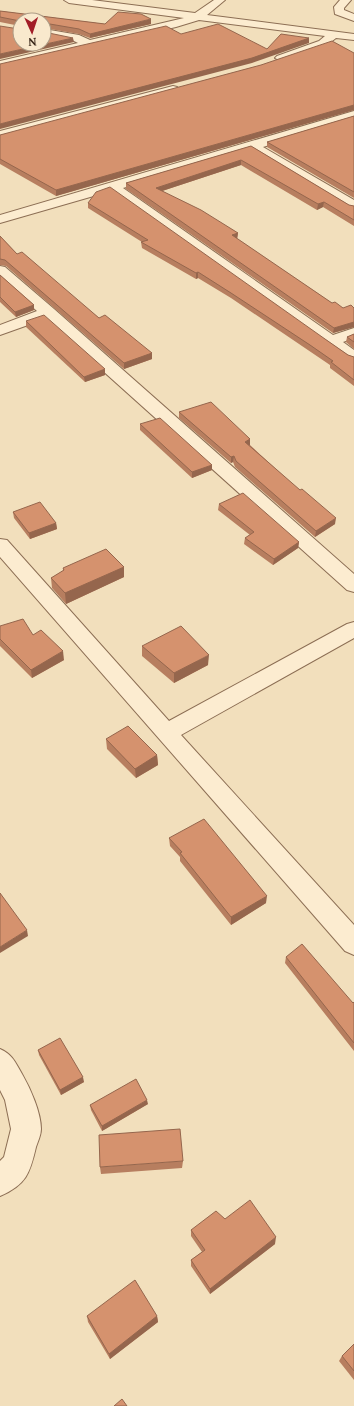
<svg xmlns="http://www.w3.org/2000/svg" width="354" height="1406" viewBox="0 0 354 1406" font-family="Lora,serif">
<rect width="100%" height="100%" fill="#f2dfbc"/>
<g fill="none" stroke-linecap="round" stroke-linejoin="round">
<g stroke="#8c6e54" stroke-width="2">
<g id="street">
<path d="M64,0H92L195,13L214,0H225L207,15L354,34V40L336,38L327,45L281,61L275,58L277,56L319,41L325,36L199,20L176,27L0,67V61L78,43L72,40L44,35V29L79,35L90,40L184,18L69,3Z"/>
<path d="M340,0H351L344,8V10L354,14V21L335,14L334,7Z"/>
<path d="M173,86L177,87L179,89L177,91L0,139V131Z"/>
<path d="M354,111V119L263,147L354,200V210L349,209L251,150L123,188L333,335L354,328V338L343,342L354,350V362L348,360L325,344L111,191L0,223V215Z"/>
<path d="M0,266L5,267L54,309L354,574V592L347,590L45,319L0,335V325L37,311L0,278Z"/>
<path d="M0,539L7,540L169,721L347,624L354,622V638L181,735L354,925V955L345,951L0,557Z"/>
<path d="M0,1049C13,1055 15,1062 22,1074C30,1088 41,1112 41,1129C41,1135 38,1141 36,1147C30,1173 26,1185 0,1196V1161L4,1157L11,1129L5,1100L0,1090Z"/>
</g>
</g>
<use href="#street" fill="#fcecd0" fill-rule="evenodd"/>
</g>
<g fill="#b77e5f">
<path d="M0,11L105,24H151L90,38L79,34L44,28V20H20V26L0,22Z"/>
<path d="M354,53V110L56,196L0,164V135Z"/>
<path d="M354,116V198L267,147V142Z"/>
<path d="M251,146L349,205L354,206V226L323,207L317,210L241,165L162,191L238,233L237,239L332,303L343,308H354V327L333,333L126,189V183Z"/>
<path d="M88,203L325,339L348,355L354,357V386L330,368V365L231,298L198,278L196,279L142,248L141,242H142L88,208Z"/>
<path d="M0,236L17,254L99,318L152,353V359L124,369L6,266L0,265Z"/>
<path d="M0,275L34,305V310L16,317L0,302Z"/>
<path d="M26,321L105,375L85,382L26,327Z"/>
<path d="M354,334V349L346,342L347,337Z"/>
<path d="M179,412L250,439V445L335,524L315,537L235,467L233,462L231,463L179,418Z"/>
<path d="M140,424L212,465V470L192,478L140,430Z"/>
<path d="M219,504L299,542L298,548L273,565L244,544L245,538L250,535L218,510Z"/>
<path d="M13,512L56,523L57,529L30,539L14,518Z"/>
<path d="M124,567V577L66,604L52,588L51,578L63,571V568Z"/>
<path d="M0,626L33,635L64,660L32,678L0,646Z"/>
<path d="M142,646L208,665L174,683L142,656Z"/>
<path d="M106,739L157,755L158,765L136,778L107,749Z"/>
<path d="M169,838L266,903L231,925L180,861V857L170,846Z"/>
<path d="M286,957L353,1003L354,1002V1051L285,963Z"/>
<path d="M38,1050L84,1082L61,1095L39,1055Z"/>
<path d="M148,1104L102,1131L91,1110L90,1105Z"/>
<path d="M183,1161L182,1168L101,1174L100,1167Z"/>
<path d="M225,1219L275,1244L210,1294L191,1266V1260L202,1252L191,1236V1230Z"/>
<path d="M87,1316H157L158,1322L110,1359L88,1322Z"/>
<path d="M354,1344V1380L339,1361L342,1356Z"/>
</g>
<g fill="#95664d">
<path d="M151,19V24L90,38V34Z"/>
<path d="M73,38L74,42L0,59V54Z"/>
<path d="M309,38V43L252,63L0,129V124Z"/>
<path d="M354,105V110L56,196V190Z"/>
<path d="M241,160V165L156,193V188Z"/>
<path d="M324,202L323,207L317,210L318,204Z"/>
<path d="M238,233L237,239L231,241L232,235Z"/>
<path d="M198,272V278L196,279V273Z"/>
<path d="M34,305V310L16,317L15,312Z"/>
<path d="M354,322V327L333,333L334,328Z"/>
<path d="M152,353V359L124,369V363Z"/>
<path d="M105,369V375L85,382L84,377Z"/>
<path d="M250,439V445L245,447V442Z"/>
<path d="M234,456L233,462L231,463V457Z"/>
<path d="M212,465V470L192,478V472Z"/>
<path d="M336,518L335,524L315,537L316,531Z"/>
<path d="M56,523L57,529L30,539L29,533Z"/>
<path d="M299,542L298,548L273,565L274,559Z"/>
<path d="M124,567V577L66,604L65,593Z"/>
<path d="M63,651L64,660L32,678L31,670Z"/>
<path d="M209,655L208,665L174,683V673Z"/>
<path d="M157,755L158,765L136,778L135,769Z"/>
<path d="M267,896L266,903L231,925V917Z"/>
<path d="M27,930L28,936L0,953V947Z"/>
<path d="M83,1077L84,1082L61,1095L60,1090Z"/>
<path d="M147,1100L148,1104L102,1131V1126Z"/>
<path d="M276,1237L275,1244L210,1294V1289Z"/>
<path d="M157,1316L158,1322L110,1359L109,1354Z"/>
</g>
<g fill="#d5926e" stroke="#95664d">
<path d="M0,11L105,24L118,12L141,14L151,19L90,34L79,29L44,23V20H20V21L0,17Z"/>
<path d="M218,24L267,49L281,34L309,38L252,58L0,124V64L166,26L181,34Z"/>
<path d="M0,26L19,29L20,28V44H44V32L73,38L0,54Z"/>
<path d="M332,41L354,53V105L56,190L0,159V135L261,65Z"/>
<path d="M354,116V192L267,142Z"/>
<path d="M251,146L349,205L354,206V220L324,202L318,204L241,160L156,188L201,210L238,233L232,235L332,303L335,302L343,308L351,305L354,308V322L334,328L126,183Z"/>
<path d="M110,187L325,339L348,355L354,357V380L331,362L333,361L310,345L231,293L198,272L196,273L141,242L148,240L88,203L96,192Z"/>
<path d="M0,236L17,254L22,252L99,318L105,315L152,353L124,363L5,260L0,259Z"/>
<path d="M0,275L34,305L15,312L0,297Z"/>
<path d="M44,315L105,369L84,377L26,321Z"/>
<path d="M354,334V342L347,337Z"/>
<path d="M211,402L250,439L245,442L300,490L302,489L336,518L316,531L236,461L234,456L231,457L179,412Z"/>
<path d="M160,418L212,465L192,472L140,424Z"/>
<path d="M243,493L299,542L274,559L245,538L254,532L219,504Z"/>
<path d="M40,502L56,523L29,533L13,512Z"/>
<path d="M106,549L124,567L65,593L51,578L64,570L63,568Z"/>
<path d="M23,619L33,635L41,630L63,651L31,670L0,639V626Z"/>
<path d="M181,626L209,655L174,673L142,646Z"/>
<path d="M128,726L157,755L135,769L106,739Z"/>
<path d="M204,819L267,896L231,917L180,853L182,852L169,838Z"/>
<path d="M0,893L27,930L0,947Z"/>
<path d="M302,944L353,1003L354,1002V1043L286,957Z"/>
<path d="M60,1038L83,1077L60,1090L38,1050Z"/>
<path d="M136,1079L147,1100L102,1126L90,1105Z"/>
<path d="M180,1129L183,1161L100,1167L99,1135Z"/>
<path d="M250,1200L276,1237L210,1289L191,1260L205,1250L191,1230L216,1211L225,1219Z"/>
<path d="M135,1280L157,1316L109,1354L87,1316Z"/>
<path d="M354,1344V1371L342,1356Z"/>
<path d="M122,1399L127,1406H114Z"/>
</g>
<g transform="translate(32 32) rotate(177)"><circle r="19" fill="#f9e9cd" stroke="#ac9b85"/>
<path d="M0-3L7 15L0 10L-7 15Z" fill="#a21d27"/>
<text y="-6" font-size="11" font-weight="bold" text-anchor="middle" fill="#39271a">N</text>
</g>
</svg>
